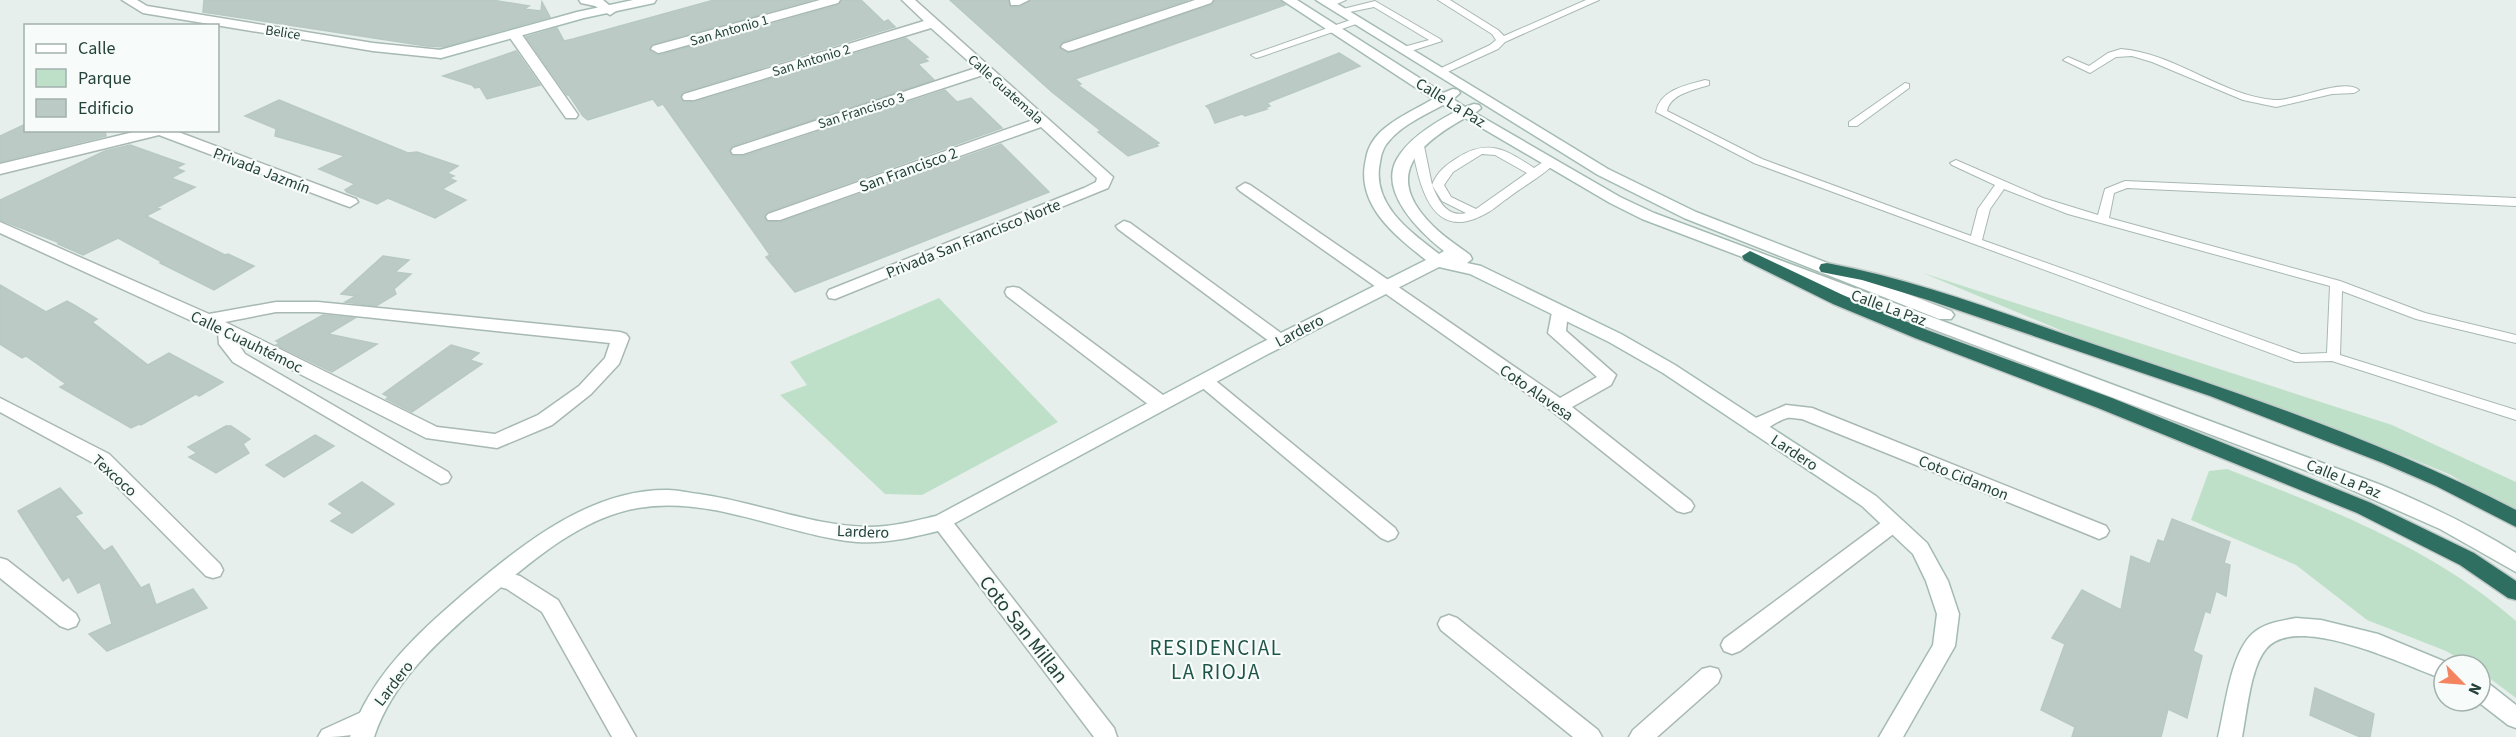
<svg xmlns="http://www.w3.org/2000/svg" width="2516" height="737" viewBox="0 0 2516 737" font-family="'Source Sans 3',sans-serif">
<rect width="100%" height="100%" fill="#e6efeb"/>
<g fill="#bfe0c8">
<path d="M1923,273L2392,425L2516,482V514L2451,475L2410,458L2113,352Z"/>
<path d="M939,298L1058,422L922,495L885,494L780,395L807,385L790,362Z"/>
<path d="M2227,469C2329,509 2432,547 2516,621V698L2480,671V665H2470L2446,651L2367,620L2296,565L2191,520L2209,471Z"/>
</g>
<g fill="#bbcac4" stroke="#b8c9c2" stroke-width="1.5">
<path d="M204,0H492L529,6L524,9L541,11L542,2L550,17L444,47L426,46L203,12Z"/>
<path d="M714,0H812L652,44L650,51L657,55L663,54L839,5L842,0H861L884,22L888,20L895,27L683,92L680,98L684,102H695L906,38L928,57L924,58L928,61L918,64L934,80L732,146L729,152L733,156H744L945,90L957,102L971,98L1002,128L767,212L764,216L766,221L781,222L1001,144L1049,192L795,292L766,257L770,255L663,104L658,106L653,99L588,120L583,116L569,95H567L526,37L557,28L564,41L573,39Z"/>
<path d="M950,0H1008L1011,7H1020L1031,0H1188L1062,42L1059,48L1068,53L1212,5L1215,0H1280L1285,5L1075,79L1081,84L1078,85L1159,143L1156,144L1158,146L1128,156L1098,132L1101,131L1052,92Z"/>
<path d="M516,51L540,85L487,99L480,87L475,88L472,85L443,76Z"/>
<path d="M1339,53L1360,66L1267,103L1270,106L1265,108L1267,109L1245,116L1242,114L1215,123L1209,109L1206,106Z"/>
<path d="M279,100L408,153L417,152L458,166L447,173L454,176L449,178L456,181L442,189L466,200L435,218L388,198L377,204L347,192L345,190L355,184L319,169L345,156L275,136L276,130H279L245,116Z"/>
<path d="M26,124V130H105L106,136L0,162V136Z"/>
<path d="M130,145L184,164L176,168L184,171L171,178L195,187L156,208L160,209L146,216L225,255L228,254L254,266L214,290L160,263L162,262L118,238L83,255L58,244L60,243L0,220V200L105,151Z"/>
<path d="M383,256L409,260L395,272L411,274L394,289L396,294L376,306L345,302L356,296L341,294Z"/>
<path d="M0,285L46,312L67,301L74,305L97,319L92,322L148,365L169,353L223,382L199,396L196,394L141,425L139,424L131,428L60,387L66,384L26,356L22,358L0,344Z"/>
<path d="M323,315L355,318L328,334L377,344L332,372L276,345L280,343L276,341Z"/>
<path d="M451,345L479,353L470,360L482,364L412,412L386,399L389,397L383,394Z"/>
<path d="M226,426H231L250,439L243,444L249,453L216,473L189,457L197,453L188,447Z"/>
<path d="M315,435L334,446L284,477L266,465Z"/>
<path d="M362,482L394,504L352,533L331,521L343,513L329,504Z"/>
<path d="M60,488L82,513L75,516L104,551L112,546L141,588L149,584L156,605L193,589L207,608L107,651L89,634L112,624L100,582L78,593L69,577L63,581L18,511Z"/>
<path d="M2172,519L2230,542L2224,563L2230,565L2226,596L2216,591L2210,613L2205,611L2193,651L2202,656L2187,718L2168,709L2161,737H2072L2075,727L2041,710L2065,644L2052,638L2082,590L2121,610L2131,556L2150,564L2158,540L2164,542Z"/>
<path d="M2315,688L2374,714L2370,737H2360L2310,715Z"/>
</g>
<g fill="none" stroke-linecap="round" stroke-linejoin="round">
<g stroke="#a8b8b2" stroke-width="2">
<g id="lane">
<path d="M1332,0H1346L1332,6H1326V2Z"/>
<path d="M1438,0H1450L1498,30L1504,36L1586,0H1599L1505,42L1498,49L1441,75L1436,72L1437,70L1490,45L1496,40L1492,34Z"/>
<path d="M1375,1L1440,39L1442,41L1408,52H1400V48L1429,40L1374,7L1340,14L1335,11Z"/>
<path d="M1356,18L1359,19V23L1260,57L1256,58L1251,55Z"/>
<path d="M2121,49C2174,53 2223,96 2274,100C2294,102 2343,77 2359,90L2354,93L2332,94L2276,107L2243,100L2152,62L2132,56L2116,57L2090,73L2063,60L2068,57L2089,66L2108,53Z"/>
<path d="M1705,80L1709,81V85C1694,90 1670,94 1667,111L1762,159L1971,236L1978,209L1995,185L1952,165L1950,163L1956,160L2043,198L2098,215L2105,189L2125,181L2516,198V206L2127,188L2114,193L2109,218L2340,281L2425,313L2516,335V343L2416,319L2342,291L2340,355L2516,410V420L2332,361L2295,362L1754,163L1656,112C1660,90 1686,85 1705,80ZM2004,189L2068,214L2330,286L2327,353L2301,354L1982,240L1990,209Z"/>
<path d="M1905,83L1909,84V88L1857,126H1849V122Z"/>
<path d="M1418,143L1424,146L1432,185C1437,172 1446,165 1457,158C1489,138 1506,150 1534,168L1546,160H1554L1556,162C1543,176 1523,186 1508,198C1499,204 1491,212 1481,216C1430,241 1419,182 1412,146ZM1482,154L1495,155L1527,173L1476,209L1451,197L1444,185L1453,172ZM1432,185L1442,201L1466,213C1447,218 1438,200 1432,185Z"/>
</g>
</g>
<g stroke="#a8b8b2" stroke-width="3">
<g id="street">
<path d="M122,0H137L147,6L373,43L441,50L448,54L441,58L373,51L143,13Z"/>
<path d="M579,0H603L616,11L610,15L595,6L581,3Z"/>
<path d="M820,0H840L838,3L663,52L658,53L651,49L653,46Z"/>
<path d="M902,0H915L1113,177L1108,188L835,299L829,298L827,294L829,290L1084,188L1096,182L1097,178L1041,127L780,220H768L766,217L768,214L1033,120L983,75L743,154H733L731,151L733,148L976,68L931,28L694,100H684L682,97L684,94L924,21Z"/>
<path d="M1010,0H1029L1019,5H1011Z"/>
<path d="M1195,0H1213L1211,3L1073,50L1068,51L1061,47L1063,44Z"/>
<path d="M515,31L520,32L576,112L578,115L576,118H566L508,35Z"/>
<path d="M142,130H173L356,199L358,202L350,207L344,205L159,135L0,174V164Z"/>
<path d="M1245,183L1250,185L1560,398L1597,377L1548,333L1553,307H1565L1568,311L1566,331L1616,375L1611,385L1572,407L1691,501L1694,506L1691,511L1684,513L1677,511L1552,411L1240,191L1237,188Z"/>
<path d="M1124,221L1130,223L1285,336L1288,340L1285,344H1273L1118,229L1116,226Z"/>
<path d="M0,222L209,314L276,302H318L620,332L626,334L629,338L619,364L591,394L552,425L497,448L426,438L237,342L245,354L448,472L451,477L448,482L441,484L233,362L219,344L218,333L0,233ZM276,312H318L610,343L605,358L579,386L538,415L495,434L437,427L225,322Z"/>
<path d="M1013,287L1019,288L1167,398L1169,403L1167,408L1160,409L1153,408L1007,296L1005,292L1007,288Z"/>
<path d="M1205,375L1211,377L1395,528L1398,533L1395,538L1388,541L1381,538L1199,385L1196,381L1199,377Z"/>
<path d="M0,398L109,454L220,564L223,570L220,576L213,578L206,576L95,464L0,412Z"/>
<path d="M1786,405L1812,408L2106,526L2109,531L2106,536L2099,539L2092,536L1802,419C1798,419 1792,417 1787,418C1773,422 1764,435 1749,431L1747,426L1749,421Z"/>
<path d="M942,514L949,517L1114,728L1117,737H1094L935,527L932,522L935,517Z"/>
<path d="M1893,516L1900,519L1903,524L1900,529L1740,651L1732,654L1724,651L1721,645L1724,639L1886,519Z"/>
<path d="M0,558L7,560L76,614L79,620L76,626L68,629L60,626L0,578Z"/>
<path d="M497,570L520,576L558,600L636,737H612L542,612L507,589L490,584L486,578L490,572Z"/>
<path d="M1449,615L1457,618L1598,730L1602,737H1573L1441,630L1438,624L1441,618Z"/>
<path d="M1710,667L1718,669L1721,676L1718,683L1657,737H1629L1633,730L1702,669Z"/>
<path d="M366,710L374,713L378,720C367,737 338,737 318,737L322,730Z"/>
</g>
</g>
<g stroke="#a4bbb3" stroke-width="3">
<g id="secondary">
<path d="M633,0H656L654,3L584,18L441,58L434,54L436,51L577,12Z"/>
<path d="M1282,0H1297L1443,93L1453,89L1458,90L1460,93L1453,99L1465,107L1474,104L1479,105L1481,108L1475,113L1620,197L1654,213L2381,485C2428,505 2473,526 2516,553V572L2440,529L2318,475L1642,219L1610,203L1465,118C1417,145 1382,176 1433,226C1444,237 1458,246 1470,255L1472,259L1467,263L1481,266L1621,334L1675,365L1876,496L1927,543L1948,581L1959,614L1955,646L1903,737H1879L1933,645L1937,614L1926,581L1913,554L1862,506L1663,373L1609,342L1470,274L1439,267L1268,354L942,530C914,537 886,544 857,542C785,535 711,495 638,508C578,518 526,566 481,604C438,641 392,682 374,737H350C355,723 361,709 369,696C394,654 432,621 468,590C524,543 591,489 668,490C678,490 689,493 699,494C756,502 812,526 869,527C892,527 914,521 936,516L1255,346L1426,260C1394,235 1355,204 1366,159C1368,146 1375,136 1385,128C1399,116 1418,108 1433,99ZM1443,105L1455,112C1434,123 1409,138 1397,159C1378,192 1421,233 1444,251L1439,254C1409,231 1371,204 1380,162C1381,154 1384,146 1389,141C1402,125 1425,115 1443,105Z"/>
<path d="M1316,0H1331L1608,169L1696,212L1951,311L1954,315L1951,319H1939L1684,218L1598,175Z"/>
<path d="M2296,618L2321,620L2378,634L2453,665H2444V679C2407,667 2297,611 2266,649C2250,668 2247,713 2242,737H2218C2225,709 2230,655 2252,634C2264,623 2280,621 2296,618Z"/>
<path d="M2480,680L2488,683L2516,705V728L2508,725L2477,701H2480Z"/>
</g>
</g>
<g stroke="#c2cac8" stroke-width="3">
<g id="highway">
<path d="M1750,251L1845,296L1927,330L2112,398L2371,503L2474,553L2516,581V600L2508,598L2460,565L2357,513L2098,408L1915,338L1833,304L1744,260L1742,256Z"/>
<path d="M1827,263C1918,280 2005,314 2093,344C2236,392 2381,440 2516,510V527L2436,486L2383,463L2210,396L1931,301L1862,280L1821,272L1819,268L1821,264Z"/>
</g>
</g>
<use href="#lane" fill="#fff" fill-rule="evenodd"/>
<use href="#street" fill="#fff" fill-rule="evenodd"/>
<use href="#secondary" fill="#fff" fill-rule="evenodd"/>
<use href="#highway" fill="#2f6f62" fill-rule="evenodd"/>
</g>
<g text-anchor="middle" stroke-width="4.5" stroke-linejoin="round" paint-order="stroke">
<g font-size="14" fill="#24423a" stroke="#f7fbf9">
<text transform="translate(729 30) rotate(-16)" y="5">San Antonio 1</text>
<text transform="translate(283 32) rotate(9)" y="5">Belice</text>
<text transform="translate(811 60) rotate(-17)" y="5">San Antonio 2</text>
<text transform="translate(1006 89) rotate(42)" y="5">Calle Guatemala</text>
<text transform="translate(861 110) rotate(-18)" y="5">San Francisco 3</text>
</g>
<g font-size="16" fill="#24423a" stroke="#f7fbf9">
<text transform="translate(1451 102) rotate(32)" y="6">Calle La Paz</text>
<text transform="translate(908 169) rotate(-20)" y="6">San Francisco 2</text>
<text transform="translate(262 170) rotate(21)" y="6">Privada Jazmín</text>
<text transform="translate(973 238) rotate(-22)" y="6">Privada San Francisco Norte</text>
<text transform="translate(1889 307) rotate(20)" y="6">Calle La Paz</text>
<text transform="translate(1299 330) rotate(-28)" y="6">Lardero</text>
<text transform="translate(247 341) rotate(26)" y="6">Calle Cuauhtémoc</text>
<text transform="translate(1537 392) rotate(35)" y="6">Coto Alavesa</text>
<text transform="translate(1795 452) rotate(33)" y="6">Lardero</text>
<text transform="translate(115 475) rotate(42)" y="6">Texcoco</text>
<text transform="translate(1964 477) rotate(22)" y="6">Coto Cidamon</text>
<text transform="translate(2344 478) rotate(22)" y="6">Calle La Paz</text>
<text transform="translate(863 531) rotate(2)" y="6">Lardero</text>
<text transform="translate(393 683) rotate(-52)" y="6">Lardero</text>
</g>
<g font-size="20" fill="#24423a" stroke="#f7fbf9">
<text transform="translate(1024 629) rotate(52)" y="7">Coto San Millan</text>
</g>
<g font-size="21" letter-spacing="1.5" fill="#1f5548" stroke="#f7fbf9">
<text x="1216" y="655">RESIDENCIAL<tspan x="1216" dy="24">LA RIOJA</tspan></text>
</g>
</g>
<rect x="24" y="24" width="195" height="108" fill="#f7fbf9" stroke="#a3b1ad" stroke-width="1.5"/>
<rect x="36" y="44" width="30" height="9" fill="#ffffff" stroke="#a3b1ad" stroke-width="1.5"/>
<text x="78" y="54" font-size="18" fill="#24423a">Calle</text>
<rect x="36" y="69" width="30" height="18" fill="#bfe0c8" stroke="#a3b1ad" stroke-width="1.5"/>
<text x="78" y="84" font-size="18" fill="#24423a">Parque</text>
<rect x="36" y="99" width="30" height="18" fill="#bbcac4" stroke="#a3b1ad" stroke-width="1.5"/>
<text x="78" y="114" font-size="18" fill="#24423a">Edificio</text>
<g transform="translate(2462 683) rotate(115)"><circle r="28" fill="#f7fbf9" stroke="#a3b1ad" stroke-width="1.5"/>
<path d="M0-4.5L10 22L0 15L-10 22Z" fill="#f4845f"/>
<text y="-9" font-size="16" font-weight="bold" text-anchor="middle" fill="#24423a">N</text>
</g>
</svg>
